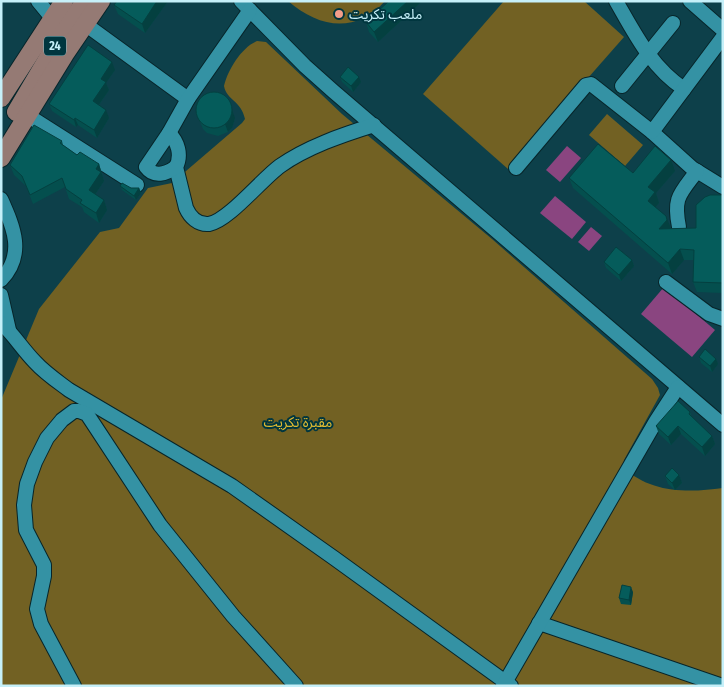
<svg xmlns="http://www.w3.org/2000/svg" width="724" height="687" viewBox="0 0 724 687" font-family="'Fira Sans Condensed','Noto Sans Arabic',sans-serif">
<rect width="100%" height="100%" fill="#0d404a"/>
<g fill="#726123">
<path d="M288,1H385C356,34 319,28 288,1Z"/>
<path d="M504,1H584L624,37L508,169L423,94Z"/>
<path d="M257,41L266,42L342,114L492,239L652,379L658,388L660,395L624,460L623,467C650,493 687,493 723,488V686H1V400L39,309L100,232L119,228L148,188L172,183L242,123L245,119C241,100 227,101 224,86C228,69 242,47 257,41Z"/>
<path d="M607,114L643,145L625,166L589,135Z"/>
</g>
<g fill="#8a4580">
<path d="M567,146L581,158L560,182L546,170Z"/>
<path d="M555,196L586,222L572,239L540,213Z"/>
<path d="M591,227L602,236L589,251L578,242Z"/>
<path d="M664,287L715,330L692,357L641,314Z"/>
</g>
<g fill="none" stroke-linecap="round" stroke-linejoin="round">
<g stroke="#07252a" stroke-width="16">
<g id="minor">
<path d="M38,1L52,18"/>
<path d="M241,1L305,66L333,91L723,425"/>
<path d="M616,1C635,34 651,67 684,89"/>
<path d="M690,1L723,30"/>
<path d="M85,24L188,99"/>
<path d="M622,86L673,23"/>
<path d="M27,115L137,185"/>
<path d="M652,132L692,168L723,187"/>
<path d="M169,133C178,142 182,155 176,167L186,208C190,217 198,225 209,224C228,221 262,179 280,166C307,147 342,135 374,125"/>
<path d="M176,167C166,174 154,178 146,167L169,133L188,99L250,10"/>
<path d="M516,168L586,85L591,84L652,132L723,37"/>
<path d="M1,199C13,226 26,254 1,280"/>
<path d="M679,227C673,197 680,194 697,171"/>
<path d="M666,282L709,314L723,319"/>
<path d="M1,295L9,330"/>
<path d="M1,323C14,335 23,350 35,362C45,373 57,381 69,390L232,486L334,558L511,686"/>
<path d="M539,623L720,685"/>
<path d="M74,686L41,624L37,609L44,576V565L26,530L24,505L27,484L35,462L47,438L62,420L74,411H79L87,414L160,525L233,616L296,686"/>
<path d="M503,686L656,421L678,387"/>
</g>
</g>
<g stroke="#07252a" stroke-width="20">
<g id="major">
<path d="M1,98L64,1"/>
<path d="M16,112L58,41L85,1"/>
<path d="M1,158L65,54L101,1"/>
</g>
</g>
<use href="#minor" stroke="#3492a4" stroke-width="14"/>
<use href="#major" stroke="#957a74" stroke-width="18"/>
</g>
<g fill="#044f4e">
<path d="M117,1H168L145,33L118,14L114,5Z"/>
<path d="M389,1H422L416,7L378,42L369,32L366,22Z"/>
<path d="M115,70L106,83L109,90L99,105L109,118L97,138L78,125L76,127L52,111L49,104Z"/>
<path d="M340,77L361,82L353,92L342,82Z"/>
<path d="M235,118L232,128L228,132L218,136L207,133L203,129L199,119Z"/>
<path d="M62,141L63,145L77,155L99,164L104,181L95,195L104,200L107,210L99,223L84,212L82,207L69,199L65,187L33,204L26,186L14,175L10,165Z"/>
<path d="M675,171L656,193L659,203L655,207L671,229L696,228L723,195V293L697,292L693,282L694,260H684L672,274L573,188L569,178Z"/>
<path d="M120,186L131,188H139L141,193L136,200L122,190Z"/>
<path d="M632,260L634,266L621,281L606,268L604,262Z"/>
<path d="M699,357L716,359L718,364L712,372L701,363Z"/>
<path d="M690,412L692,417L712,436L715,444L705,456L681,434L671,445L659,434L656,426Z"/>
<path d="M679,475L682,483L675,490L668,484L665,476Z"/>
<path d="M633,592L631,605L621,604L619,598Z"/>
</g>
<g fill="#044040">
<path d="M157,1H168L145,33L142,24Z"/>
<path d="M408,1H422L416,7L378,42L374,32Z"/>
<path d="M112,62L115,70L106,83L109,90L96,109L93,101L101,79Z"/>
<path d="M359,77L361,82L353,92L351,86Z"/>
<path d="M231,107L235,118L232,128L228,132L225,124Z"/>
<path d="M106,110L109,118L97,138L94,130Z"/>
<path d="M75,118L78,125L76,127L74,120Z"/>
<path d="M671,160L675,171L656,193L659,203L652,211L648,201V187Z"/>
<path d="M99,164L104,181L92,199L89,190L96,169Z"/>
<path d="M139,188L141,193L136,200L134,196Z"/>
<path d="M104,200L107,210L99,223L96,213Z"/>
<path d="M666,216L670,226L671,230L659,229Z"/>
<path d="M680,249L684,260L672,274L668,263Z"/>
<path d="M632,260L634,266L621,281L619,275Z"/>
<path d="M716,359L718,364L712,372L710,366Z"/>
<path d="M678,426L681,434L671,445L668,437Z"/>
<path d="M712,436L715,444L705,456L702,447Z"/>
<path d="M679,475L682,483L675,490L672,483Z"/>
<path d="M631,587L633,592L631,605L629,600Z"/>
</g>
<g fill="#055c5b" stroke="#044040">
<path d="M117,1H157L142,24L114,5Z"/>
<path d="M389,1H408L374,32L366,22Z"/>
<path d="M88,45L112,62L101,79L106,82L93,101L106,110L94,130L75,118L74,120L49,104Z"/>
<path d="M348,67L359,77L351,86L340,77Z"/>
<circle cx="214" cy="110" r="18"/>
<path d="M34,125L62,141L60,143L77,155L80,152L99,164L96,169L101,172L89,190L104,200L96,213L80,203L82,200L66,189L62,178L30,195L22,176L10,165Z"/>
<path d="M598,144L633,173L655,146L671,160L648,187L655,192L648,201L666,216L667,220L659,229L696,228V205L705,197L710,195H723V283L693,282L694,250L680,249L668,263L569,178Z"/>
<path d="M122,183L131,188H139L134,196L120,186Z"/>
<path d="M616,247L632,260L619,275L604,262Z"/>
<path d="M705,349L716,359L710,366L699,357Z"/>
<path d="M678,401L690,412L689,414L712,436L702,447L678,426L668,437L656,426Z"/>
<path d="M672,468L679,475L672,483L665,476Z"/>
<path d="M622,585L631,587L629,600L619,598Z"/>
</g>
<circle fill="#f49e8a" stroke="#00363f" stroke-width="2" cx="339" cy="14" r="5"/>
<g text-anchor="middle" stroke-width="4" stroke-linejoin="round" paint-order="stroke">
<rect fill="#00363f" stroke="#8bb8c1" stroke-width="1" x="44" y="36.5" width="22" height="19" rx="4"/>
<g font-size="12" font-weight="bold" fill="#c6f0f9">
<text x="55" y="50">24</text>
</g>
<g font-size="14" fill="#c6f0f9" stroke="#00363f" text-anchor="start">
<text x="349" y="19">ملعب تكريت</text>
</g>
<g font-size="14" fill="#dfbb32" stroke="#00363f">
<text x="298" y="427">مقبرة تكريت</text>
</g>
</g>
<rect width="724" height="687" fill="none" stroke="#c6f0f9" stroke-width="5"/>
</svg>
